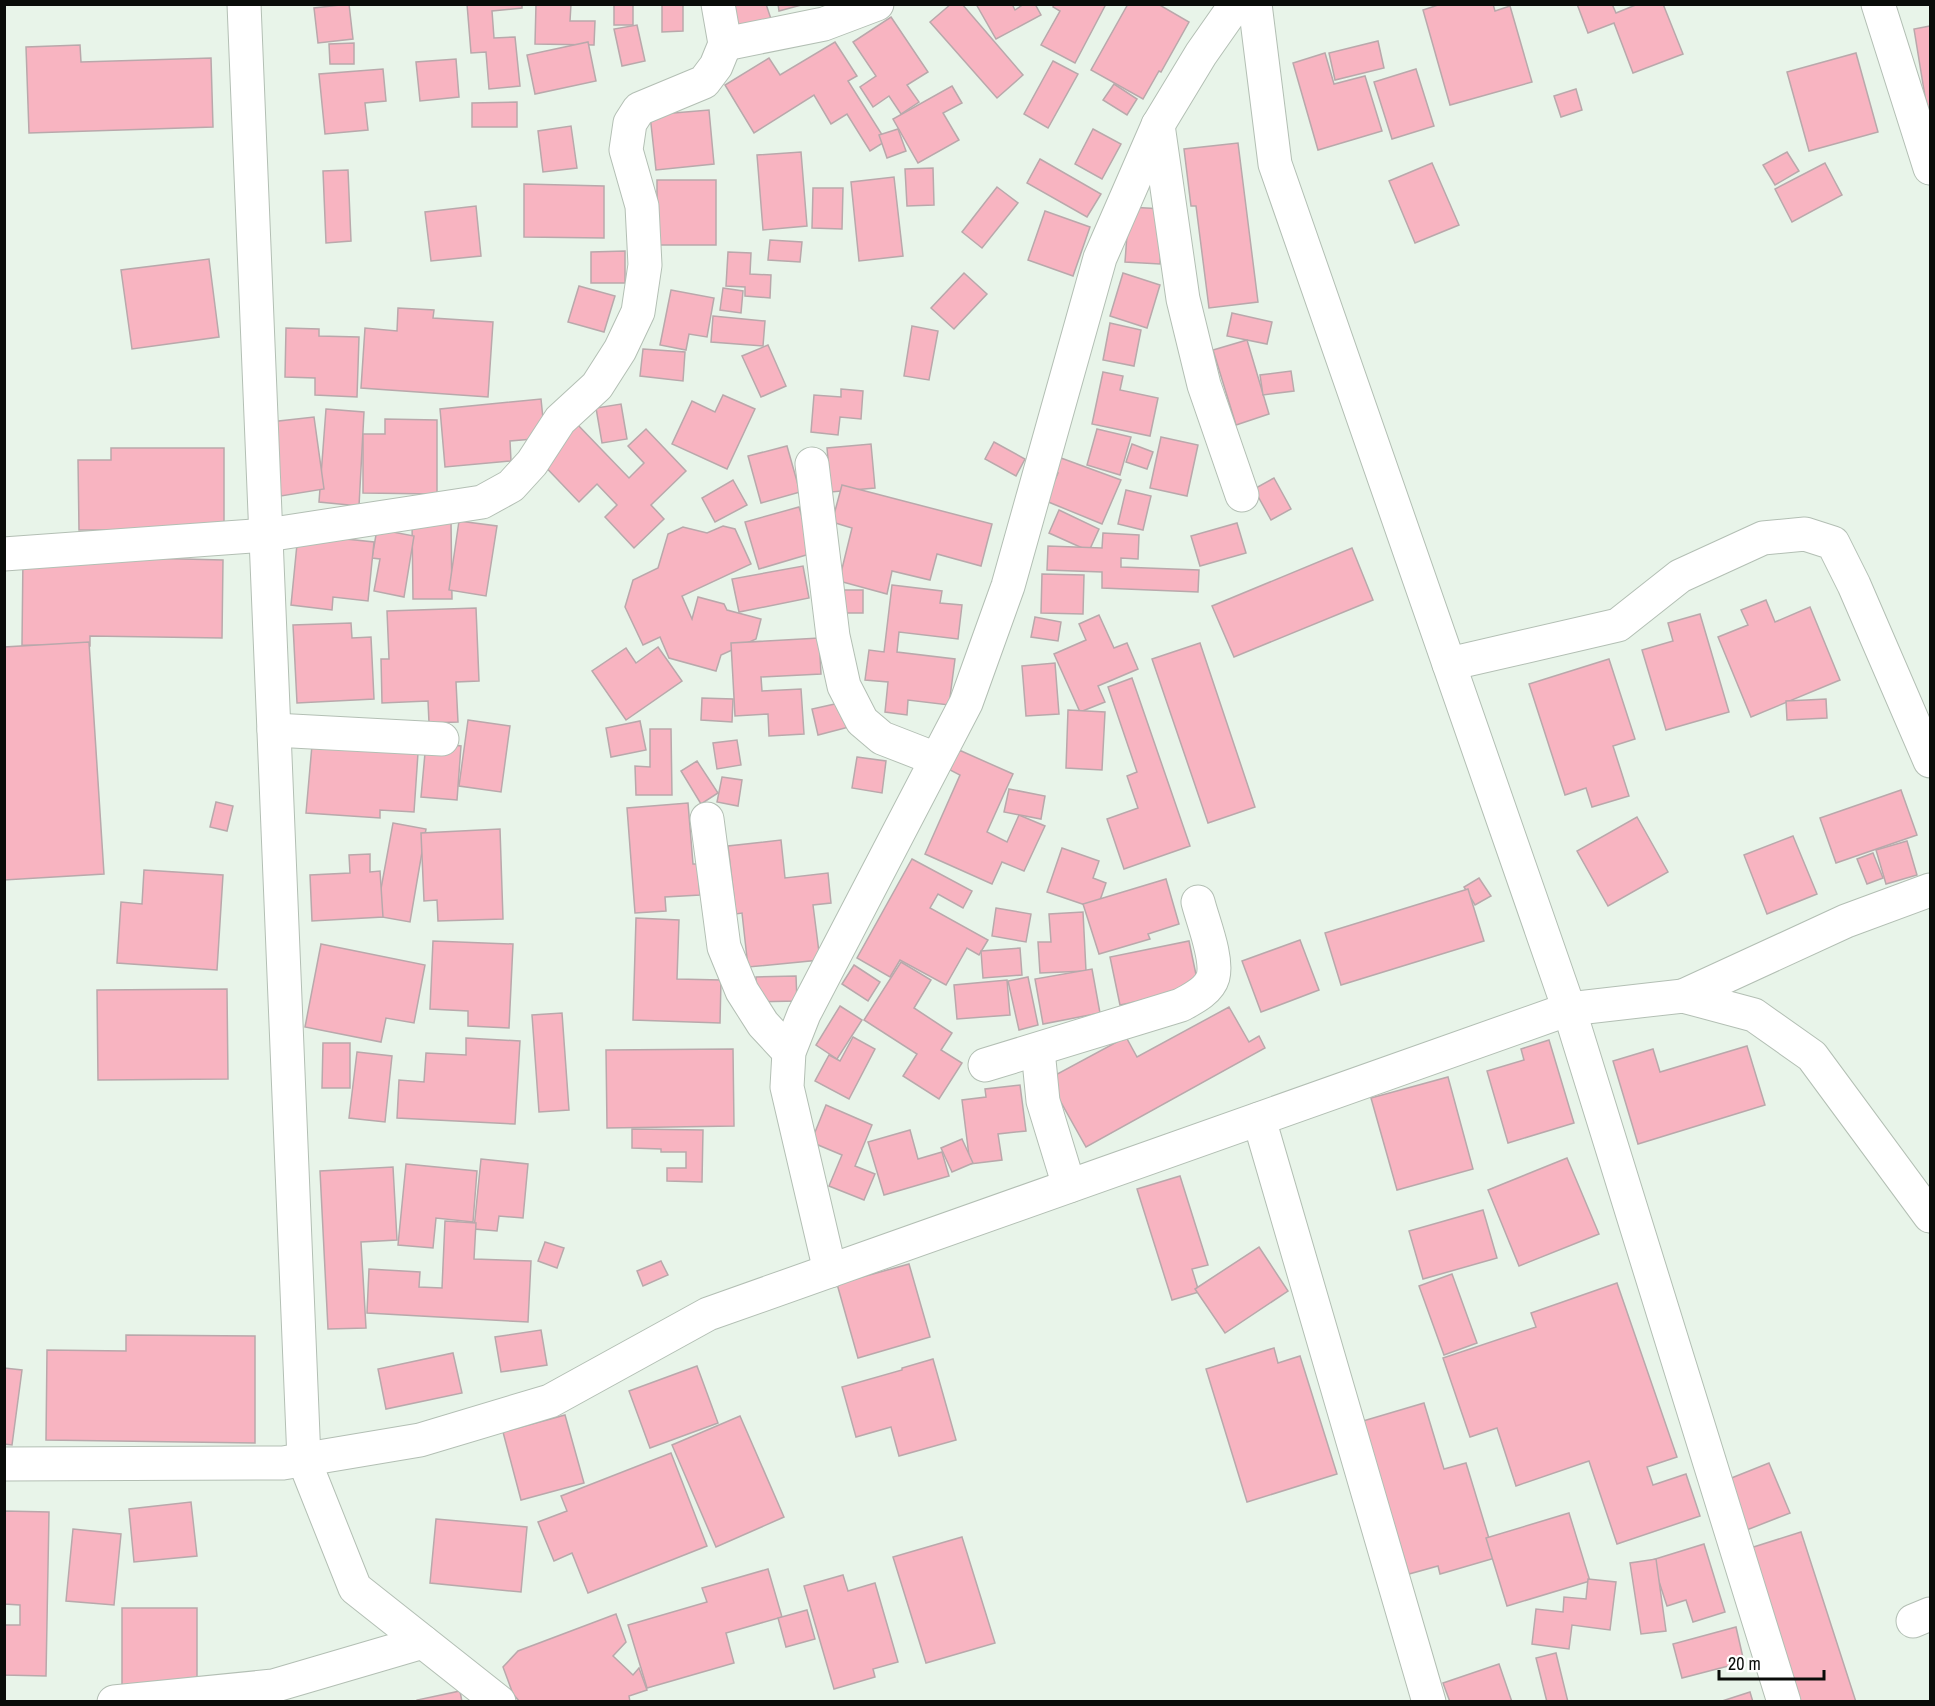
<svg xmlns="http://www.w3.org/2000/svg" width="1935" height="1706" viewBox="0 0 1935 1706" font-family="'Archivo Narrow',sans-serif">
<rect width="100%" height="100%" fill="#e8f4e9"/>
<g fill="#f8b4c1" stroke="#b9a8ab" stroke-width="1.5">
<path d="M349,4L353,39L318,43L314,8Z"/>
<path d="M467,4H522V8L492,11L494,38L515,37L520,86L489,89L486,52L471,53Z"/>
<path d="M536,4H571L570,21H595L594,45L535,44Z"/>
<rect x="614" y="4" width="19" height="21"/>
<path d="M662,4H683V31L662,32Z"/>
<path d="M730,4H766L773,25L742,37Z"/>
<path d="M778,4H805L779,11Z"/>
<path d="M951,4H962L1023,75L997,98L930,22Z"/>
<path d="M976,4H1012L1015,10L1024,4H1035L1041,15L996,39Z"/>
<path d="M1054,4H1106L1075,63L1041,45L1060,11L1053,7Z"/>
<path d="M1128,4H1158L1189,22L1161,72L1159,71L1143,99L1091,70Z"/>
<path d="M1441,4H1493L1495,11L1510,6L1532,82L1450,105L1423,10Z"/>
<path d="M1577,4H1612L1616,13L1638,4H1663L1683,54L1633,73L1614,23L1588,33Z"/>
<path d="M891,17L928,72L907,85L919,102L901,114L889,96L873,107L860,87L876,76L853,42Z"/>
<path d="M637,25L645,61L622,66L614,29Z"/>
<path d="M1930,26V127L1914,29Z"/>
<path d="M1378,41L1384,68L1335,80L1329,53Z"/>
<path d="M588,42L596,81L535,94L527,55Z"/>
<path d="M835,42L857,76L848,81L886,141L870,151L847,114L831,124L814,95L754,133L725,85L769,58L780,75Z"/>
<path d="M354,43V64H330L329,44Z"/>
<path d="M80,45L81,62L211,58L213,127L29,133L26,47Z"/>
<path d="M1325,53L1334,84L1365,76L1382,131L1318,150L1293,63Z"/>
<path d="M1856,53L1878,132L1809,151L1787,72Z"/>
<path d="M456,59L459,97L420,101L416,62Z"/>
<path d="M1053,61L1078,74L1048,128L1024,114Z"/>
<path d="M383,69L386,101L365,103L368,130L325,134L319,74Z"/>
<path d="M1416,69L1434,126L1392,139L1374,82Z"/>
<path d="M1114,84L1137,99L1127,115L1103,100Z"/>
<path d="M952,86L962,103L943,113L959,140L918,163L893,119Z"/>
<path d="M1576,89L1582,110L1561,117L1554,96Z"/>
<path d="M517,102V127H472V103Z"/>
<path d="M709,110L714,164L656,170L650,115Z"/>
<path d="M571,126L577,168L543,172L538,131Z"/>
<path d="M898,129L906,151L887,158L879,135Z"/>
<path d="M1093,129L1121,144L1102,179L1075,164Z"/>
<path d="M1238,143L1258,302L1209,308L1196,206H1191L1184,149Z"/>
<path d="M801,152L807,226L763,230L757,155Z"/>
<path d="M1787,152L1799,171L1775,185L1763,165Z"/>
<path d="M1040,159L1101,194L1087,217L1027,183Z"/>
<path d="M1432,163L1459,225L1415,243L1389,181Z"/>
<path d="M1825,163L1842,195L1792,222L1775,189Z"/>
<path d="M933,168L934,205L907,206L905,169Z"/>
<path d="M348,170L351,241L326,243L323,171Z"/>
<path d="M894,177L903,256L859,261L851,182Z"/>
<rect x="657" y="180" width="59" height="65"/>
<path d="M524,184L604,186V238L524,237Z"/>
<path d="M997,187L1018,203L982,248L962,232Z"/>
<path d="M813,188H843L842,229L812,228Z"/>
<path d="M476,206L481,256L431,261L425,212Z"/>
<path d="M1129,207L1163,209L1160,264L1125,262Z"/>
<path d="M1045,211L1090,227L1073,276L1028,260Z"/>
<path d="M770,240L802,242L800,262L768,260Z"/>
<path d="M625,251V283H591V252Z"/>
<path d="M728,252L751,253L750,274L771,275L770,298L745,296V287L726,286Z"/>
<path d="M209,259L219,337L132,349L121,270Z"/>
<path d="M964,273L987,294L954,329L931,308Z"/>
<path d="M1123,273L1160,285L1147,328L1110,316Z"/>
<path d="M579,286L615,296L604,332L568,322Z"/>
<path d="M723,288L743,291L741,313L720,310Z"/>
<path d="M671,290L714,298L707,337L689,334L686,350L660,345Z"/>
<path d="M398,308L434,310L433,318L493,322L488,397L361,388L365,328L397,331Z"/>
<path d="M1232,313L1272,322L1267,344L1227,336Z"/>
<path d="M713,316L765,321L763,346L711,342Z"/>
<path d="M1110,323L1141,330L1134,366L1103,360Z"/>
<path d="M912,326L938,331L929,380L904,376Z"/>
<path d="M286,328L319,329V336L359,337L357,397L315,395V378L285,377Z"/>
<path d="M1247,340L1269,414L1236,425L1213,350Z"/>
<path d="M768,345L786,386L761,397L742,356Z"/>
<path d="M643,349L685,352L683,381L640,376Z"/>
<path d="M1291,371L1294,391L1263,395L1260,375Z"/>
<path d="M1103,372L1123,376L1120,390L1158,398L1150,436L1092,424Z"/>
<path d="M841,389L863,391L861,419L840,417L838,435L811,432L814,395L841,397Z"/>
<path d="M723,395L755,409L727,469L672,444L692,401L715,412Z"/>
<path d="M541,399L545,438L510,441L511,461L445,467L440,409Z"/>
<path d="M621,404L627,439L602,443L596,408Z"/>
<path d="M326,409L364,412L359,506L319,502Z"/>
<path d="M314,417L324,489L281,496L270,422Z"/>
<path d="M385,419L437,420V494L363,493V434H385Z"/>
<path d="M575,422L629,478L644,463L628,446L646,429L686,471L651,505L664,519L634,548L605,517L617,505L597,484L579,502L537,458Z"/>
<path d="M1097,429L1131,437L1120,475L1087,465Z"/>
<path d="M1161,437L1198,445L1187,496L1150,488Z"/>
<path d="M994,442L1025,459L1016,476L985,459Z"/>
<path d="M871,444L875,488L831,492L827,448Z"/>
<path d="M1132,444L1153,452L1147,469L1126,462Z"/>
<path d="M787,446L800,492L761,503L748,456Z"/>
<path d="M111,448H224V530H79L78,460H111Z"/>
<path d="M1061,458L1121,480L1102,524L1046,501L1058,473L1055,472Z"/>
<path d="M1274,478L1291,509L1271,520L1254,489Z"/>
<path d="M733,480L747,505L715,522L702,498Z"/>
<path d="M842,485L992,524L981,566L937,554L930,580L892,571L887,594L839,581L852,528L832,522Z"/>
<path d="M1126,490L1151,496L1143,530L1118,524Z"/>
<path d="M799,507L813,553L759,569L745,522Z"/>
<path d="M1059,510L1099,529L1089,551L1049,533Z"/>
<path d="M451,520L452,599H413L412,521Z"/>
<path d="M459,521L497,526L486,596L449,590Z"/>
<path d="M1237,523L1246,553L1200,566L1191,536Z"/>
<path d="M723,526L735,529L751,564L682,596L692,619L698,597L724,604L727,610L761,619L756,639L721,655L716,671L669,658L660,637L643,645L625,607L633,580L658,568L668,534L683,527L707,533Z"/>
<path d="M377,529L414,536L404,597L374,591L380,559L372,558Z"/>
<path d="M1103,533L1139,535L1138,559L1121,558V567L1199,570L1198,592L1102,588V572L1047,570L1048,546L1102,548Z"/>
<path d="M298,534L374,542L368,601L333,597L332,610L291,605Z"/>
<path d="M1352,548L1373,600L1234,657L1212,606Z"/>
<path d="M23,555L223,560L222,638L90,636V646L22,645Z"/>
<path d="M803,566L809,598L739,612L732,579Z"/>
<path d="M1042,574L1084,575L1083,614L1041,613Z"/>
<path d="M892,585L942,591L940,603L962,605L958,639L899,632L897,652L955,659L949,705L908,700L907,715L885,712L888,682L865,680L869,650L884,652Z"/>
<path d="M838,590H863V613H837Z"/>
<path d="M1766,600L1775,622L1810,607L1840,680L1751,717L1718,637L1748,625L1741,610Z"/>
<path d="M476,608L479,681L456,682L458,722L429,723L428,701L382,703L381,659H389L387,611Z"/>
<path d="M1700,614L1729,712L1666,730L1642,650L1673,641L1668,623Z"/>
<path d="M1099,615L1114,648L1127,643L1138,669L1098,686L1105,702L1080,712L1054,654L1086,640L1079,624Z"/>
<path d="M1035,617L1061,622L1058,641L1031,637Z"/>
<path d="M351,623L352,638L371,637L374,699L297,703L293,625Z"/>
<path d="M819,638L821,674L761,677L762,691L801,689L804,734L769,736L768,714L735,716L731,643Z"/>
<path d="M89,642L104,874L4,880V647Z"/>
<path d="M1200,643L1255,807L1208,823L1152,659Z"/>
<path d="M658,647L682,681L626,720L592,671L626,648L636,663Z"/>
<path d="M1609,659L1635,739L1613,746L1629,796L1592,807L1586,788L1565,795L1529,684Z"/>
<path d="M1055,663L1059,714L1026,716L1022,666Z"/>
<path d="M1132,678L1190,846L1124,869L1107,819L1138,808L1127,776L1137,772L1108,687Z"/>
<path d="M702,698L733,699L732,722L701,720Z"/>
<path d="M1826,699L1827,718L1787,720L1786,701Z"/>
<path d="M844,702L849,727L818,735L812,709Z"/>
<path d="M1068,710L1105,712L1102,770L1066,768Z"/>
<path d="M468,720L510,726L501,792L459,786Z"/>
<path d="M640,721L646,750L611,757L606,728Z"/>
<path d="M650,729H671L672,795H636L635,766L650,767Z"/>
<path d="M737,740L741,765L717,769L713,743Z"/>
<path d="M426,742L461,746L457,800L421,797Z"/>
<path d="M312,745L418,753L414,812L380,810V818L306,813Z"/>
<path d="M959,750L1013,774L987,832L1007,842L1019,815L1045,826L1024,871L1002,862L992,884L925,854L960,775L950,770Z"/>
<path d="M857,757L886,761L882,793L852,788Z"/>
<path d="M697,761L718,793L701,804L681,771Z"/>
<path d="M722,777L742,780L738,806L717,802Z"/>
<path d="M1009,789L1045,796L1041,819L1004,812Z"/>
<path d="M1901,790L1917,835L1836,863L1820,818Z"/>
<path d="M216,802L233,806L227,831L210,827Z"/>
<path d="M688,803L693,864H697L700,895L665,897L666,911L635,913L627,808Z"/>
<path d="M1637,817L1668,872L1608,906L1577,851Z"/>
<path d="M393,823L426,829L410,922L376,916Z"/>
<path d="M500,829L503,919L438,921L437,900L424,901L421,833Z"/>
<path d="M1793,836L1817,894L1767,914L1744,855Z"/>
<path d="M781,840L785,878L828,873L831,903L813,905L820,960L748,967L742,913L736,914L728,846Z"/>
<path d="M1907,841L1917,875L1886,884L1876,850Z"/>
<path d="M1062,848L1099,861L1093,878L1106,883L1097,909L1047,892Z"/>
<path d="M1873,853L1883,878L1867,884L1857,859Z"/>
<path d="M370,854V872L380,871L383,917L312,921L310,875L350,873L349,855Z"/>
<path d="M912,859L972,891L963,908L938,894L930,908L988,940L979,955L967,948L946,985L900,960L890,977L857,958Z"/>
<path d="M144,870L223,875L217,970L117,963L121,902L142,904Z"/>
<path d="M1479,878L1491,896L1475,905L1464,887Z"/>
<path d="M1166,879L1179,924L1148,934L1150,939L1099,954L1083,904Z"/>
<path d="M1468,889L1484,941L1341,985L1325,933Z"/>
<path d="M996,908L1031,914L1026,942L992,936Z"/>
<path d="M1083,912L1086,971L1040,973L1038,942H1051L1049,914Z"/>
<path d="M636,918L679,920L677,979L721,980L720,1023L633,1020Z"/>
<path d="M1300,940L1319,990L1261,1012L1242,961Z"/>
<path d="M433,941L513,944L509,1028L468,1026V1011L430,1009Z"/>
<path d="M1189,941L1199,989L1120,1005L1110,957Z"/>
<path d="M321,944L425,965L414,1023L386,1018L381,1042L305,1027Z"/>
<path d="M1020,948L1022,975L983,978L981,951Z"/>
<path d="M901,962L931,980L914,1008L952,1033L941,1050L962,1063L939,1099L903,1076L917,1054L864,1020Z"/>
<path d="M854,965L880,982L868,1001L842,984Z"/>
<path d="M1092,969L1100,1013L1043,1024L1035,979Z"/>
<path d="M796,976L797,1001L756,1002V977Z"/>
<path d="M1028,977L1038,1025L1019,1030L1008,981Z"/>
<path d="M1007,980L1010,1015L957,1019L954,985Z"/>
<path d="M227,989L228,1079L98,1080L97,990Z"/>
<path d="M840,1006L862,1020L837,1059L816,1045Z"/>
<path d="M1229,1007L1249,1042L1259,1036L1265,1048L1086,1147L1048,1079L1126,1037L1137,1057Z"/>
<path d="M562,1013L569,1110L539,1112L532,1015Z"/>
<path d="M853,1037L875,1049L849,1099L815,1081L829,1055L840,1061Z"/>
<path d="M466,1038L520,1041L515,1124L397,1118L399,1080L424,1082L426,1053L466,1055Z"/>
<path d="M1549,1040L1574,1123L1508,1143L1487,1071L1524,1060L1521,1049Z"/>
<path d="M323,1043H350V1088H322Z"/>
<path d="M1747,1046L1765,1105L1638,1144L1613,1061L1653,1049L1660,1072Z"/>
<path d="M733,1049L734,1126L607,1128L606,1050Z"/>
<path d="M357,1052L392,1056L385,1122L349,1118Z"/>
<path d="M1448,1077L1473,1169L1397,1190L1371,1098Z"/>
<path d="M1020,1085L1026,1131L998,1134L1002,1160L970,1164L962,1100L986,1097L985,1089Z"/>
<path d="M826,1105L872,1125L855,1166L875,1174L864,1200L829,1186L842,1155L811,1142Z"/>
<path d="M632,1129L703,1130L702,1182L667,1181V1168H686V1152H661V1149L632,1148Z"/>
<path d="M910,1130L918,1159L942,1152L949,1176L884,1195L868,1142Z"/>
<path d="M962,1139L973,1163L952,1172L941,1148Z"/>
<path d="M1567,1158L1599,1234L1519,1266L1488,1190Z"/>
<path d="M481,1159L528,1164L523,1218L499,1216L497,1231L474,1229Z"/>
<path d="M406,1164L477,1171L473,1222L436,1218L433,1248L398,1245Z"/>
<path d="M393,1167L397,1240L361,1242L366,1328L328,1329L320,1171Z"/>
<path d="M1180,1176L1208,1265L1192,1269L1199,1292L1172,1300L1137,1189Z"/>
<path d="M1483,1210L1497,1258L1423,1279L1409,1231Z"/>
<path d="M445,1221L476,1223L474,1259L531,1261L528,1322L367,1313L369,1269L420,1272L419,1287L442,1288Z"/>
<path d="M545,1242L564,1248L557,1268L538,1261Z"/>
<path d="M1259,1247L1288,1291L1225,1333L1195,1289Z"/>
<path d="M661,1261L668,1275L643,1286L637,1271Z"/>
<path d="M909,1264L930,1337L858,1358L837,1284Z"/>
<path d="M1452,1274L1477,1343L1444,1355L1419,1286Z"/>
<path d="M1617,1283L1677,1457L1647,1467L1653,1485L1686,1474L1700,1516L1617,1544L1589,1461L1516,1486L1497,1428L1470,1437L1443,1358L1536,1327L1531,1313Z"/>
<path d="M541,1330L547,1365L501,1372L495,1337Z"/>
<path d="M126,1335L255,1336V1443L46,1440L47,1350L126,1351Z"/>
<path d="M1274,1348L1278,1363L1300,1356L1337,1474L1247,1502L1206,1369Z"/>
<path d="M453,1353L462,1393L386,1409L378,1369Z"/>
<path d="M933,1359L956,1440L899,1456L891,1427L856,1437L842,1387L902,1370V1368Z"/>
<path d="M697,1366L718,1423L650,1448L629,1391Z"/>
<path d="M4,1368L22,1370L12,1445L4,1444Z"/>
<path d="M1424,1403L1444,1469L1466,1463L1495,1558L1440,1574L1438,1566L1409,1574L1363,1421Z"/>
<path d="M565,1415L584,1483L521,1500L503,1432Z"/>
<path d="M740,1416L784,1517L716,1547L672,1445Z"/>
<path d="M671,1453L707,1546L588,1593L572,1553L554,1561L538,1522L567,1511L561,1496Z"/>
<path d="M1769,1463L1790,1513L1739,1533L1719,1483Z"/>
<path d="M191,1502L197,1556L134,1562L129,1509Z"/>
<path d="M4,1511L49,1512L46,1676L4,1675V1625H20V1605L4,1604Z"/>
<path d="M1569,1513L1590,1581L1507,1606L1486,1538Z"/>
<path d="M436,1519L527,1527L521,1592L430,1583Z"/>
<path d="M73,1529L121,1534L114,1605L66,1601Z"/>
<path d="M1801,1532L1856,1702H1793L1744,1550Z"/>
<path d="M962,1537L995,1643L926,1663L893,1557Z"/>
<path d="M1704,1544L1725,1612L1693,1622L1686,1600L1667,1606L1652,1560Z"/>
<path d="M1656,1559L1666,1631L1641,1634L1630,1563Z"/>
<path d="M768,1569L782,1617L726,1633L734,1663L647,1688L628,1625L707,1602L702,1588Z"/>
<path d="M843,1575L848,1591L875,1583L898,1662L873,1669L875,1677L834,1689L804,1586Z"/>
<path d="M1588,1579L1616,1582L1610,1630L1572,1625L1569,1649L1532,1644L1536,1609L1563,1612L1564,1597L1586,1599Z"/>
<rect x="122" y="1608" width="75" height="78"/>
<path d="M807,1610L815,1639L786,1647L778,1618Z"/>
<path d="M616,1614L626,1642L613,1656L633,1675L639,1668L647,1690L629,1696L630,1702H520L513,1694L503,1667L518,1651Z"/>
<path d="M1736,1627L1744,1662L1682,1678L1673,1644Z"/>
<path d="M1556,1653L1568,1702H1547L1536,1658Z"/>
<path d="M1499,1664L1512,1702H1450L1443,1683Z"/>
<path d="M460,1691L462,1702H417V1700Z"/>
<path d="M1750,1692L1753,1702H1719Z"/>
</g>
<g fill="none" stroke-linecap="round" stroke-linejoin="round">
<g stroke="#b3bfb4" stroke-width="35">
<g id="minor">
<path d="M244,4L304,1460L355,1588L499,1702"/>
<path d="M1255,4L1275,164L1569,1009L1784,1702"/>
<path d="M1878,4L1930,168"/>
<path d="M725,44L824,24L877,4"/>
<path d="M1158,125L1183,299L1204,385L1242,495"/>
<path d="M812,464L833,636L844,686L862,721L882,738L936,759"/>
<path d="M4,554L267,535L482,502L511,486L532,463L560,420L597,386L620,350L638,312L645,265L642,206L626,150L630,123L639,109L704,82L716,66L725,44L718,4"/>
<path d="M1449,664L1618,625L1680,576L1763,538L1805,534L1833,543L1854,585L1930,761"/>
<path d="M274,730L442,739"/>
<path d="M707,819L724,947L742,991L763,1024L789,1052"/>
<path d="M1683,996L1846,921L1930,890"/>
<path d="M1038,1050L1043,1101L1069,1186"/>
<path d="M985,1065L1181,1005C1192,999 1209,991 1213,977C1218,958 1203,922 1198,902"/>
<path d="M1259,1119L1429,1702"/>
<path d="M830,1271L787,1087L789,1052L804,1014L966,703L1008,586L1100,258L1158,125L1201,54L1236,4"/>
<path d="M4,1464L283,1463L420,1440L550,1401L708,1314L1569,1009L1683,996L1754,1015L1812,1056L1930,1216"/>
<path d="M1913,1621L1930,1614"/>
<path d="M114,1702L273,1686L423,1642"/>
</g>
</g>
<use href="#minor" stroke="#fff" stroke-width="33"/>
</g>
<rect width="1935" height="1706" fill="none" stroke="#090c09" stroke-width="12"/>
<path d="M1719 1670v9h105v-9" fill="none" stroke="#090c09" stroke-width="3"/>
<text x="1728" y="1670" font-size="18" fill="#090c09" stroke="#ffffff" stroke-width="4.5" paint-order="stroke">20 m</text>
</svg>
